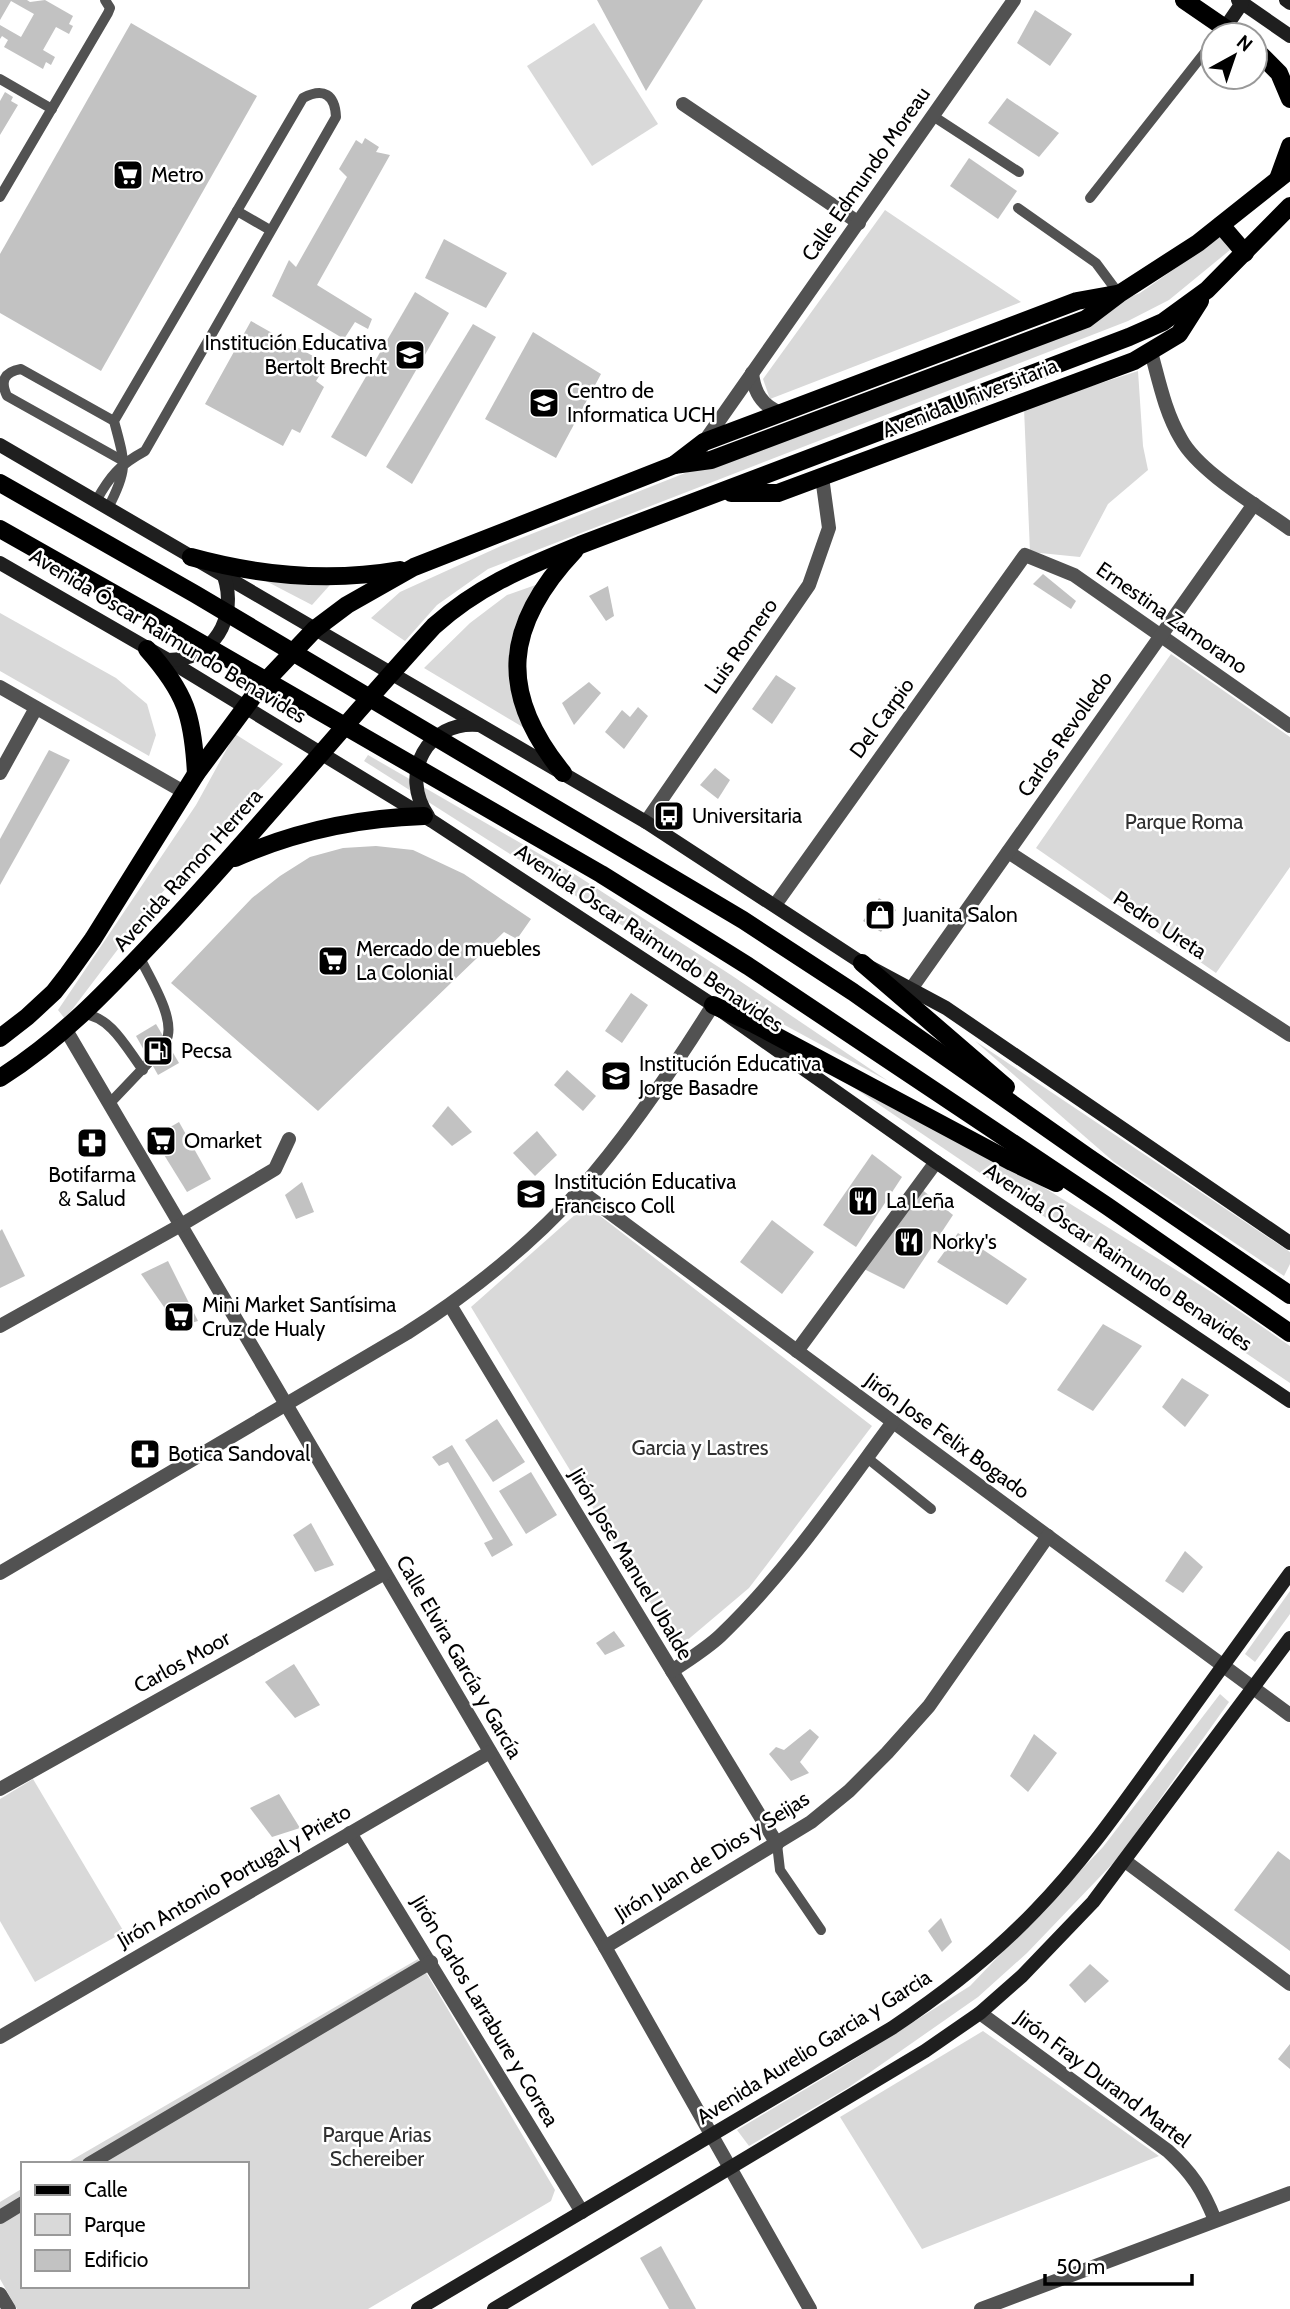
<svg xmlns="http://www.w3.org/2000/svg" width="1290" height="2309" viewBox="0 0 1290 2309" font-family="Cabin,sans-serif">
<rect width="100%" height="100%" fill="#fff"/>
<g fill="#d9d9d9">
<path d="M594,23L658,124L592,166L527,66Z"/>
<path d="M885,210L1021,302L770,399L763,379Z"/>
<path d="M1220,237L1230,250L1169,300L1128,321L488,569L437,605L405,641L371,618L400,592L501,546L1140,293Z"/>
<path d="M1138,371L1143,446L1148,470L1108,504L1080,557L1030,552L1024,408Z"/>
<path d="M338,576L312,605L260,578Z"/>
<path d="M544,582C536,591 527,601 521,613C503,647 506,696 526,729L424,668L470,623L507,595Z"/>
<path d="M0,613L116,678L147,704L156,735L149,756L0,671Z"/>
<path d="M1171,654L1290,737V867L1216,973L1036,848Z"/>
<path d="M235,734L283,764L156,899L65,1019L58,1010L196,805Z"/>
<path d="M368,755L576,875L731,975L888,1081L768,1016L689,968L364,761Z"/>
<path d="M975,1041L1290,1252V1264L1284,1276L1114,1162Z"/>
<path d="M850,1085L987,1152L1213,1293L1290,1346V1383Z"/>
<path d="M586,1205L872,1426L749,1588L678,1648L471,1307Z"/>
<path d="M1290,1591V1614L1255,1662L1245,1654Z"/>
<path d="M1220,1694L1229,1702L1118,1858L1027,1953L978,1997L849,2087L749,2146L737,2130L839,2069L970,1986L1103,1847Z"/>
<path d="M33,1779L124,1932L35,1982L0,1921V1799Z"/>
<path d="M418,1959L555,2190L551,2201L368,2309H17L0,2279V2202L23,2188V2286H247V2164H65Z"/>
<path d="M983,2031L1159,2156L922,2249L840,2117Z"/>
</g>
<g fill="#c2c2c2">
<path d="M0,0H27L30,2L45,0L73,16L69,24L73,26L69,34L56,27L43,50L55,57L51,65L46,62L43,69L4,47L8,40L2,36L0,39V25L21,37L34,14L11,1L0,20Z"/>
<path d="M597,0H703L646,91Z"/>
<path d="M1035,10L1072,34L1050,66L1017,43Z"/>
<path d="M131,23L257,96L101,371L0,313V254Z"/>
<path d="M5,92L13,97L11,101L18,105L0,135V101Z"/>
<path d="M1007,98L1059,133L1039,157L988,123Z"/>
<path d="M365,138L379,147L376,152L390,155L317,285L372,319L368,329L355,322L344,339L272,296L289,260L296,267L347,177L339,169L356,140L362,144Z"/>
<path d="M969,158L1017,191L998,219L950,186Z"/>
<path d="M444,239L507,273L486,308L425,278Z"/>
<path d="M415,292L449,313L366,457L331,437Z"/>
<path d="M251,321L327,364L316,381L324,387L300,433L292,429L283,446L205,404Z"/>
<path d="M473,324L496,337L412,484L386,467Z"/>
<path d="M533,332L601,374L556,458L485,419Z"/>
<path d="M1043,574L1076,601L1071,609L1033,584Z"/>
<path d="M608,586L614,616L606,621L589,596Z"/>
<path d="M776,675L796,688L772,724L752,709Z"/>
<path d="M589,682L601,693L574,725L562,703Z"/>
<path d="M638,707L648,716L624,749L605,732L622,710L630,717Z"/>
<path d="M49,750L70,760L0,885V839Z"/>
<path d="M715,768L730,780L718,799L700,785Z"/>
<path d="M376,846L413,850L464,874L531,919L517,939L504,932L318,1111L171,983L252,898L280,876L310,857L343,848Z"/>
<path d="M879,898L896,910L881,932L863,921Z"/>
<path d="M631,993L648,1005L622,1043L605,1031Z"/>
<path d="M156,1024L179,1063L158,1075L136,1036Z"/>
<path d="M567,1070L596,1096L583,1111L554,1085Z"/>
<path d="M448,1106L472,1132L452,1146L432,1126Z"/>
<path d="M179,1122L211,1179L187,1192L153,1137Z"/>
<path d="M537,1131L557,1155L535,1176L513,1153Z"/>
<path d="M872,1154L902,1177L856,1247L823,1225Z"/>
<path d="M302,1182L314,1212L296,1219L285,1195Z"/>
<path d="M920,1188L953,1215L904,1289L864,1269Z"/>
<path d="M772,1220L814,1252L782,1294L740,1262Z"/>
<path d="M2,1229L25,1276L0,1288V1231Z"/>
<path d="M958,1233L1027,1279L1007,1305L937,1262Z"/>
<path d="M168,1261L198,1321L178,1327L141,1274Z"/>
<path d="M1103,1324L1142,1346L1093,1411L1057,1390Z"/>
<path d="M1182,1378L1209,1395L1185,1427L1162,1407Z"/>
<path d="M497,1419L525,1462L493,1482L465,1440Z"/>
<path d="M452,1445L513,1545L492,1557L484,1543L493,1539L448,1462L439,1466L432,1457Z"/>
<path d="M531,1472L557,1515L526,1534L499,1491Z"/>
<path d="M311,1523L334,1565L315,1572L293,1535Z"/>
<path d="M1185,1551L1203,1567L1183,1593L1165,1581Z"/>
<path d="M614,1631L625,1646L605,1655L596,1643Z"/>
<path d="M294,1664L320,1705L295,1718L265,1682Z"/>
<path d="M810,1729L819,1737L800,1762L809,1773L791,1781L769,1754L776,1747L784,1750Z"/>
<path d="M1034,1734L1057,1753L1028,1792L1010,1776Z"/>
<path d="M279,1794L300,1828L272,1837L250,1808Z"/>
<path d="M1278,1851L1290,1860V1951L1234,1910Z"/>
<path d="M941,1918L952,1942L942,1952L928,1931Z"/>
<path d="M1090,1964L1109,1981L1085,2003L1069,1985Z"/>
<path d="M1290,2044V2069L1278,2059Z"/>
<path d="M661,2246L696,2309H669L640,2258Z"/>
</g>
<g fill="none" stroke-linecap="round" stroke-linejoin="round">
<g stroke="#525252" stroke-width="10">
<path d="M0,79L52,109"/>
<path d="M933,116L1019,172"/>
<path d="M0,197L108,13L110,8L105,0"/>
<path d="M1090,198L1213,42"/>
<path d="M1018,208L1096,263L1119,294"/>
<path d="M237,211L270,230"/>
<path d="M114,421L21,369C4,372 0,381 7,396L125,462"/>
<path d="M96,501C110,476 119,465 145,451L336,117C335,95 324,87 303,98L114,421C125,463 129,468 108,508"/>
<path d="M139,956C149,977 177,1020 166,1041"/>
<path d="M83,1014C111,1016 127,1049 143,1070"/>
<path d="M110,1103L150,1061"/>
<path d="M866,1457L931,1509"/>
<path d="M777,1844L780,1870L821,1930"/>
</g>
<path stroke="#525252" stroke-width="14" d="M797,1351L936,1162"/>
<g stroke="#525252" stroke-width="14">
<path d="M683,104L859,223"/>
<path d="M1151,352C1159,381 1165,412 1181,439C1199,472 1258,506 1290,529"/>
<path d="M0,687L184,792"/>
<path d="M0,773L36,708"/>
<path d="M646,822L809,585L829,528L822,477"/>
<path d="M1008,852L1290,1035"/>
<path d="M775,905L1025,555L1074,575L1290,726"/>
<path d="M911,989L1254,504"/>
<path d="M66,1030L605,1947L810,2309"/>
<path d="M579,1190L1290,1715"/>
<path d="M450,1305L777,1844"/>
<path d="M0,1326L181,1225L275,1169L289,1139"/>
<path d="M672,1671C688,1660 706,1649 720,1636C786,1573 839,1495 893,1422"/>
<path d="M0,1789L385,1573"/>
<path d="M350,1833L582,2212"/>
<path d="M1125,1861L1290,1984"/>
<path d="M605,1947L811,1822L849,1791L887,1753L929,1706L1048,1536"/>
<path d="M980,2013L1168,2151C1192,2173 1203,2190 1215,2220"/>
<path d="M0,2037L490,1752"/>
<path d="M89,2164L431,1962"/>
<path d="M0,2217L23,2203"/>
<path d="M0,2294L9,2309"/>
<path d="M981,2309L1290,2193"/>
</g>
<g stroke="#525252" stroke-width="14">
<path d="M752,373C754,392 762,406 781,413"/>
<path d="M704,442L1014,0"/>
<path d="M0,1573L407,1333C470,1293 529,1246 579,1191C629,1134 673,1069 713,1005"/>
</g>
<g stroke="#1f1f1f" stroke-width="14">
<path d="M1238,0L1290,36"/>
<path d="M1286,0L1290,3"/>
<path d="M1225,28L1242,3"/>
<path d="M0,445L646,822L862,963L946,1008L1290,1243"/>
<path d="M0,563L168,660L432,821L713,1005L936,1162L1290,1401"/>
<path d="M168,660C214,660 238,618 224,576"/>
<path d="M428,816C399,774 427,720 479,725"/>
<path d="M418,2309L892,2028C943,1994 992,1956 1035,1911C1081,1864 1119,1810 1157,1757C1201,1696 1246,1634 1290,1573"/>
<path d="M494,2309L925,2051L980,2013L1022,1976L1093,1902L1290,1638"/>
</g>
<g stroke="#000" stroke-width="18">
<path d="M1184,0L1235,35"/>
<path d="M1255,49L1279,73L1290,99"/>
<path d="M1278,179L1290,146"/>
<path d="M1221,225L1245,253"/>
<path d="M674,465L704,442L1077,301L1116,294"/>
<path d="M0,483L195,594L743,920L853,992L1088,1157L1290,1295"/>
<path d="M731,493H778L1134,361L1179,334L1200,301"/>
<path d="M0,529L175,628L601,874L748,966L1107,1206L1290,1333"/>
<path d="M191,557C260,576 330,582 400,570"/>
<path d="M147,649C186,693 193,716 196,774"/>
<path d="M563,773C497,692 504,625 575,550"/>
<path d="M235,858C296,831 357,818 424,816"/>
<path d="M862,963L1006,1087"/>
<path d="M713,1005L752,1023L1012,1162L1056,1183"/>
<path d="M0,1038L27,1017L54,992L68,974L93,939L196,774L261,686L315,629L347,605L414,567L674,465L711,460L1086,319L1119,294L1198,243L1290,170"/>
<path d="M0,1078C67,1035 111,986 165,929C258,830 343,725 434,626C480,585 524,568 580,545L1129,337L1163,322L1207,290L1290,206"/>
</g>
</g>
<defs>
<g id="supermarket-square" transform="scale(1.575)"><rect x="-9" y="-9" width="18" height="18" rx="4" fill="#000" stroke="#fff"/><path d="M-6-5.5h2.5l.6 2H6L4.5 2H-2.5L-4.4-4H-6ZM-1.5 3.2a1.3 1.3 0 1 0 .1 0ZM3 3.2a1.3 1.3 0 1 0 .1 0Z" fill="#fff"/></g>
<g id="school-square" transform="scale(1.575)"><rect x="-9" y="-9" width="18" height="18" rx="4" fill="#000" stroke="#fff"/><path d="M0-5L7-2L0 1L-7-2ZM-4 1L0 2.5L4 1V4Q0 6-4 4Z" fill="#fff"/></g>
<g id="university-square" transform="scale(1.575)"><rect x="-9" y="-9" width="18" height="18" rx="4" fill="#000" stroke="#fff"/><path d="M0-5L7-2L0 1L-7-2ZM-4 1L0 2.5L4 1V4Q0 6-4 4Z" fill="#fff"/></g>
<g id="bus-square" transform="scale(1.575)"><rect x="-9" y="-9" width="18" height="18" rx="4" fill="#000" stroke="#fff"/><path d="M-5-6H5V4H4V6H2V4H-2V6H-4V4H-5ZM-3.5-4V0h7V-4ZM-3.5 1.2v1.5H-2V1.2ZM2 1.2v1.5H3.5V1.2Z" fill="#fff"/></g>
<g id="shop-square" transform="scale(1.575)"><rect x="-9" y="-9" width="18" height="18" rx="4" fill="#000" stroke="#fff"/><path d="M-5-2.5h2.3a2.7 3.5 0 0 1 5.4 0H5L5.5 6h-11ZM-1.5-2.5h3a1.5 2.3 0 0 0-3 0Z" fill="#fff"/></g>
<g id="fuel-square" transform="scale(1.575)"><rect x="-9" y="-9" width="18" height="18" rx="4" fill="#000" stroke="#fff"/><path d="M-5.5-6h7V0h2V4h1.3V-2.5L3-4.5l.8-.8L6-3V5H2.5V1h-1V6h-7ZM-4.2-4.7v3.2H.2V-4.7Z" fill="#fff"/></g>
<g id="pharmacy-square" transform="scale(1.575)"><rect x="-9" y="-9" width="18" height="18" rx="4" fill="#000" stroke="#fff"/><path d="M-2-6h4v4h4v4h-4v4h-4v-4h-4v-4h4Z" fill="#fff"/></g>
<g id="restaurant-square" transform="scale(1.575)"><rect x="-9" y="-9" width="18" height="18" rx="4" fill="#000" stroke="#fff"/><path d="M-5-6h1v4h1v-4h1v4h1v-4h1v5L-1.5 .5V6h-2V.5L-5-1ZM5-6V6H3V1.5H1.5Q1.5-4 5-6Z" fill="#fff"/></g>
</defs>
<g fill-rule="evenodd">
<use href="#supermarket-square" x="128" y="175"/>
<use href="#school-square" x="410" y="355"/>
<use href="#university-square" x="544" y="403"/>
<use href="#bus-square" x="669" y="816"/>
<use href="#shop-square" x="880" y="915"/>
<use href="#supermarket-square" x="333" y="961"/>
<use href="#fuel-square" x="158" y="1051"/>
<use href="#school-square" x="616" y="1076"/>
<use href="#supermarket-square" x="161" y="1141"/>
<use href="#pharmacy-square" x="92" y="1143"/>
<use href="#school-square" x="531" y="1194"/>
<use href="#restaurant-square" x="863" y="1201"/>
<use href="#restaurant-square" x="909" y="1242"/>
<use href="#supermarket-square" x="179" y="1317"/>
<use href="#pharmacy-square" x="145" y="1454"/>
</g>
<g text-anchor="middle" stroke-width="5" stroke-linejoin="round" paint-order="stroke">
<g font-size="21" fill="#000" stroke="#fff">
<text transform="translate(866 174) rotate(-55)" y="7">Calle Edmundo Moreau</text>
<text transform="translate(970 398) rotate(-21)" y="7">Avenida Universitaria</text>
<text transform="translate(1172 618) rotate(35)" y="7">Ernestina Zamorano</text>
<text transform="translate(168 636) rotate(31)" y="7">Avenida Óscar Raimundo Benavides</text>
<text transform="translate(741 646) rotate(-55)" y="7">Luis Romero</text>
<text transform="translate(882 718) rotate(-54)" y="7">Del Carpio</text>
<text transform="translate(1065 734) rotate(-55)" y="7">Carlos Revolledo</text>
<text transform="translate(188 870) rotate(-48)" y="7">Avenida Ramon Herrera</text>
<text transform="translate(1160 925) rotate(33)" y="7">Pedro Ureta</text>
<text transform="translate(649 938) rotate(34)" y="7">Avenida Óscar Raimundo Benavides</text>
<text transform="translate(1118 1257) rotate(34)" y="7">Avenida Óscar Raimundo Benavides</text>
<text transform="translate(947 1436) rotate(36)" y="7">Jirón Jose Felix Bogado</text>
<text transform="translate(631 1564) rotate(59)" y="7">Jirón Jose Manuel Ubalde</text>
<text transform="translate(459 1657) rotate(60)" y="7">Calle Elvira García y García</text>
<text transform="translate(182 1662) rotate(-29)" y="7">Carlos Moor</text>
<text transform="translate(712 1856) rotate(-32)" y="7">Jirón Juan de Dios y Seijas</text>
<text transform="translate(234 1876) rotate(-30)" y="7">Jirón Antonio Portugal y Prieto</text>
<text transform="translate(485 2011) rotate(59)" y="7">Jirón Carlos Larrabure y Correa</text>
<text transform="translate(814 2047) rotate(-32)" y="7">Avenida Aurelio Garcia y Garcia</text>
<text transform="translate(1103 2079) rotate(37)" y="7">Jirón Fray Durand Martel</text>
</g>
<g font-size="21" fill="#000" stroke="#fff" text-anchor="start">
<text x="151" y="182">Metro</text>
<text x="387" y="350" text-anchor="end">Institución Educativa<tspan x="387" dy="24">Bertolt Brecht</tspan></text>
<text x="567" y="398">Centro de<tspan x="567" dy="24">Informatica UCH</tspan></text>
<text x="692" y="823">Universitaria</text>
<text x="903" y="922">Juanita Salon</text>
<text x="356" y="956">Mercado de muebles<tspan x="356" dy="24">La Colonial</tspan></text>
<text x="181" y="1058">Pecsa</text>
<text x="639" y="1071">Institución Educativa<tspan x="639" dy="24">Jorge Basadre</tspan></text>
<text x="184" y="1148">Omarket</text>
<text x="92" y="1182" text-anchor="middle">Botifarma<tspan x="92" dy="24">&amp; Salud</tspan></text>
<text x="554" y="1189">Institución Educativa<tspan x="554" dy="24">Francisco Coll</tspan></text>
<text x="886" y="1208">La Leña</text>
<text x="932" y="1249">Norky's</text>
<text x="202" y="1312">Mini Market Santísima<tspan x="202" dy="24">Cruz de Hualy</tspan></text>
<text x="168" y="1461">Botica Sandoval</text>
</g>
<g font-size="21" fill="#303030" stroke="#fff">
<text x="1184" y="829">Parque Roma</text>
<text x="700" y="1455">Garcia y Lastres</text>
<text x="377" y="2142">Parque Arias<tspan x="377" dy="24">Schereiber</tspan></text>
</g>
</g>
<rect x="21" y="2162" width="228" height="126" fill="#ffffff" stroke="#999999" stroke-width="2"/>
<rect x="35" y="2185" width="35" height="10" fill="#000000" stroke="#999999" stroke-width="2"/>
<text x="84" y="2197" font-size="21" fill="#000000">Calle</text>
<rect x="35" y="2214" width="35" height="21" fill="#d9d9d9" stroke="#999999" stroke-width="2"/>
<text x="84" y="2232" font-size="21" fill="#000000">Parque</text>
<rect x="35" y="2250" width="35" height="21" fill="#c2c2c2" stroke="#999999" stroke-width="2"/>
<text x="84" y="2267" font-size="21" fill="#000000">Edificio</text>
<g transform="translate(1234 56) rotate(40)"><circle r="33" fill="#ffffff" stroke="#999999" stroke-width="2"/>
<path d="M0-5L12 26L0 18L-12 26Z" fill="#000000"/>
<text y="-10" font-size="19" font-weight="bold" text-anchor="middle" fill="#000000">N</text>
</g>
<path d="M1045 2274v10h147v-10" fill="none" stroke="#000000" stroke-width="3.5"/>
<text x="1056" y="2274" font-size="21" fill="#000000" stroke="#ffffff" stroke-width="5" paint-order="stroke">50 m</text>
</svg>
